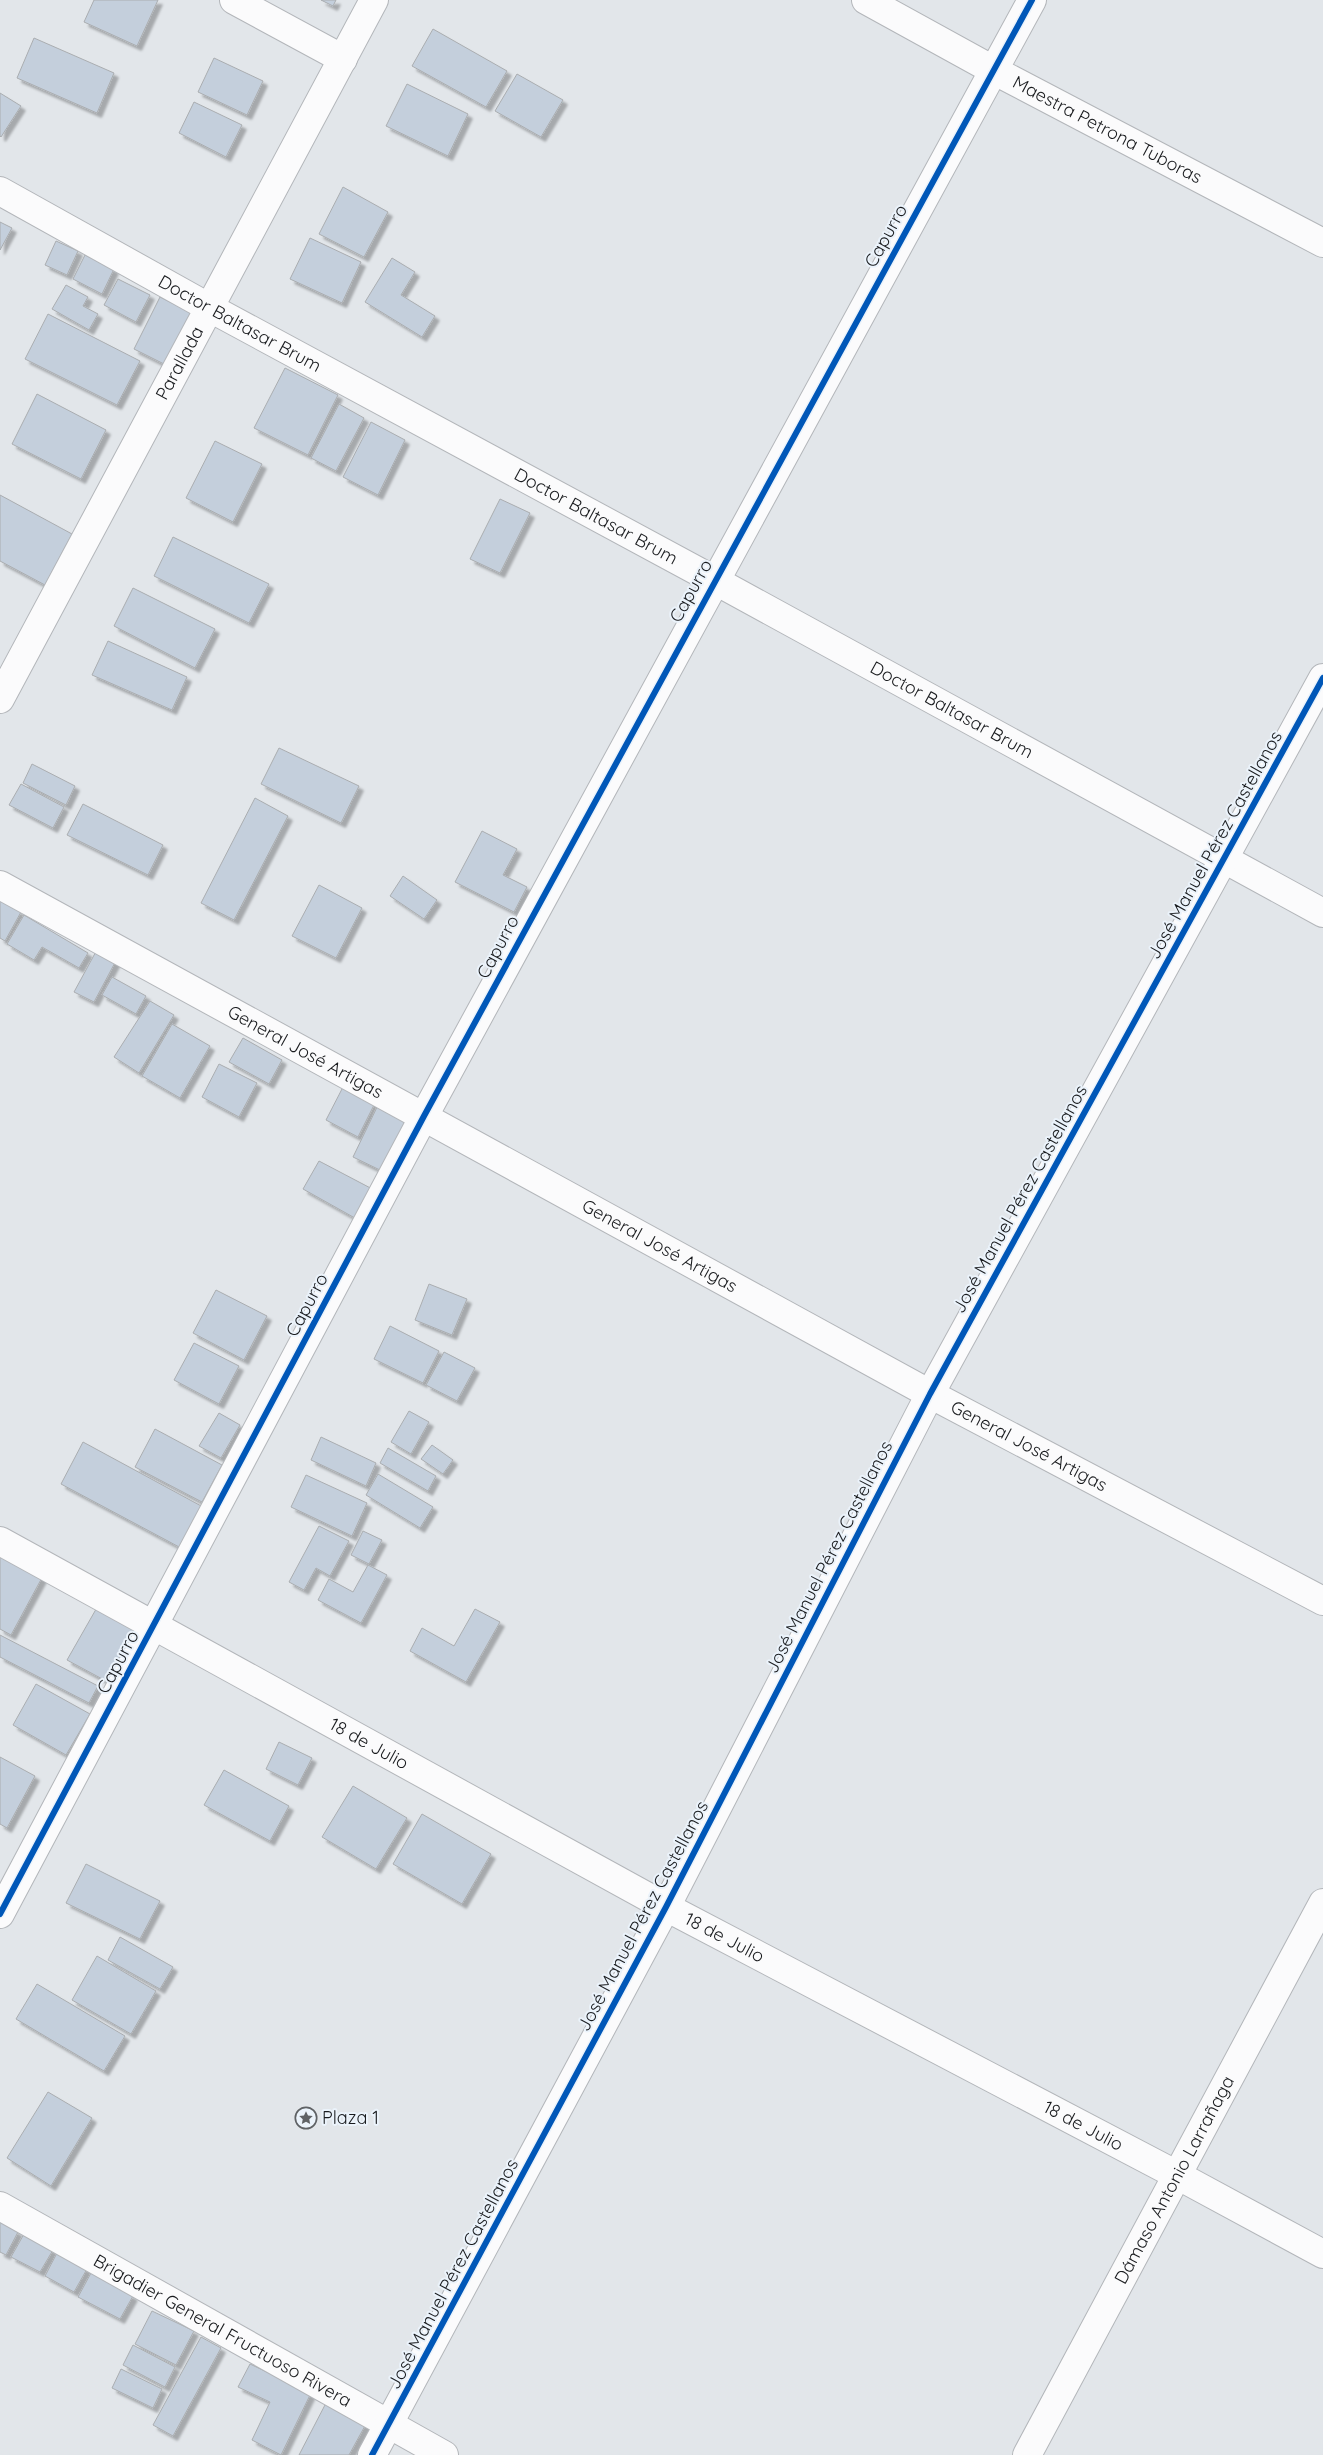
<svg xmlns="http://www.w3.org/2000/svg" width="1323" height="2455" viewBox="0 0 1323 2455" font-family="Quicksand,sans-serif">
<defs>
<filter id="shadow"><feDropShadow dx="4.5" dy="4.5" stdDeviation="1" flood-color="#0004"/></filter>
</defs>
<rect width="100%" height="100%" fill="#e2e6ea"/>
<g fill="#c4cfdc" stroke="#aaadb0" filter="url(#shadow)">
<path d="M94,0H158L137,46L84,22Z"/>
<path d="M321,0H336L333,6Z"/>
<path d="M433,29L507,71L486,107L412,66Z"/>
<path d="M34,38L114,73L97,113L17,78Z"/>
<path d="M214,58L263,81L247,115L198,92Z"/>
<path d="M517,74L563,100L541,137L495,111Z"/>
<path d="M407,84L468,114L448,156L386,126Z"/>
<path d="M0,93L21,106L1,137L0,136Z"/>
<path d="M194,102L242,125L226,157L179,133Z"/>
<path d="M343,187L388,212L364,257L319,234Z"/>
<path d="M0,222L12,228L0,250Z"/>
<path d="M310,238L361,262L342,303L290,279Z"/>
<path d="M56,241L78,251L67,275L45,265Z"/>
<path d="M85,255L114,269L102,294L73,279Z"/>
<path d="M392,258L415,272L401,295L435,316L422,337L365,302Z"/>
<path d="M118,279L150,295L136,322L104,305Z"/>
<path d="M66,285L88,297L83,306L98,314L89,330L52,309Z"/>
<path d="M160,297L192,313L166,365L134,349Z"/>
<path d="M48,314L140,361L117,405L25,359Z"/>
<path d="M285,368L338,395L308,455L254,428Z"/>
<path d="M37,394L106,430L81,479L12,444Z"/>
<path d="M339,404L364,418L336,471L311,458Z"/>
<path d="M371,422L405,440L378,495L343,477Z"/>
<path d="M215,441L262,464L233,522L186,498Z"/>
<path d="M0,495L72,534L45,585L0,561Z"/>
<path d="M500,499L530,513L500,573L470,559Z"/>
<path d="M173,537L269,584L249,623L154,576Z"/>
<path d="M133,588L215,629L195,668L114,626Z"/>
<path d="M108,641L187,677L172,710L92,675Z"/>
<path d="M279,748L359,786L341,823L261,784Z"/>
<path d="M32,764L75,786L66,805L23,783Z"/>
<path d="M21,784L64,807L53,828L9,805Z"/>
<path d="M255,798L288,816L234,920L201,903Z"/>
<path d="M83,804L163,845L148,875L67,835Z"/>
<path d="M482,831L517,849L503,875L527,887L514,912L455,882Z"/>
<path d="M403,876L437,900L424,919L390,896Z"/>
<path d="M319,885L362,908L336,958L292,936Z"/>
<path d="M0,900L21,912L5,941L0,938Z"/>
<path d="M24,915L88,953L79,968L42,947L34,960L7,944Z"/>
<path d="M99,946L118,957L94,1002L74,992Z"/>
<path d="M112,977L146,996L136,1014L102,995Z"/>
<path d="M150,1001L174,1015L139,1073L114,1057Z"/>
<path d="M172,1024L210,1046L180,1098L142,1076Z"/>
<path d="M243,1038L282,1060L269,1084L229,1062Z"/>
<path d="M219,1064L257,1083L239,1117L202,1097Z"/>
<path d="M343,1087L375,1103L358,1137L326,1120Z"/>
<path d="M380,1101L409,1115L382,1171L353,1157Z"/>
<path d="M319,1161L378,1192L362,1222L303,1189Z"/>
<path d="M429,1284L467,1299L452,1335L415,1320Z"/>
<path d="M216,1290L267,1316L244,1360L193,1333Z"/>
<path d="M390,1326L439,1351L423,1383L374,1359Z"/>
<path d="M194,1343L239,1366L219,1404L174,1380Z"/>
<path d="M444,1352L475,1368L457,1401L426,1385Z"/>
<path d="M409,1411L429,1422L411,1454L391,1442Z"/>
<path d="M219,1413L240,1425L221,1458L199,1446Z"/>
<path d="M155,1429L222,1465L202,1502L135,1467Z"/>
<path d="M321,1437L376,1463L366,1486L311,1460Z"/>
<path d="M83,1442L203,1507L181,1548L61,1484Z"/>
<path d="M432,1445L453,1460L443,1474L421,1459Z"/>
<path d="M388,1448L436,1476L428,1491L380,1463Z"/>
<path d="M378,1474L433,1507L420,1528L366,1495Z"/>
<path d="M306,1475L367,1503L352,1536L291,1507Z"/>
<path d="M319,1526L349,1541L330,1576L316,1568L304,1590L289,1582Z"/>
<path d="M363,1531L382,1540L369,1564L351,1555Z"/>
<path d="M0,1551L44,1574L11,1635L0,1629Z"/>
<path d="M368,1565L387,1575L361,1623L318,1600L329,1579L353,1592Z"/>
<path d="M99,1604L137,1625L106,1681L67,1660Z"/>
<path d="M475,1609L500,1622L466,1682L410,1651L422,1628L454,1646Z"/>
<path d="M0,1635L98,1686L89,1703L0,1657Z"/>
<path d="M36,1684L90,1714L66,1755L13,1725Z"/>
<path d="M279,1742L312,1758L298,1785L266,1769Z"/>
<path d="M0,1757L35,1776L7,1828L0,1824Z"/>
<path d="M224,1770L289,1806L270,1841L204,1805Z"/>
<path d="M353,1786L407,1818L376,1869L322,1837Z"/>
<path d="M422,1814L491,1854L462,1904L393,1864Z"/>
<path d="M86,1864L160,1901L140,1939L66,1903Z"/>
<path d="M120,1937L173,1967L160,1989L108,1960Z"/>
<path d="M97,1956L156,1991L131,2034L72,2000Z"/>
<path d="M37,1984L125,2036L104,2071L16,2019Z"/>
<path d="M48,2092L92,2118L51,2186L7,2158Z"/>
<path d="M0,2222L18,2232L6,2255L0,2252Z"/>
<path d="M24,2234L53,2250L40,2272L11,2257Z"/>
<path d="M57,2253L87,2269L74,2292L45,2276Z"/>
<path d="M91,2273L133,2296L120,2319L78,2297Z"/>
<path d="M152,2311L194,2331L176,2365L135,2344Z"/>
<path d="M201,2337L221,2348L173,2436L153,2425Z"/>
<path d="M133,2345L175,2367L165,2387L123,2365Z"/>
<path d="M250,2364L311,2393L281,2455L252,2440L270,2402L238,2387Z"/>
<path d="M121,2369L162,2389L153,2408L112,2388Z"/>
<path d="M326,2403L366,2424L349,2455H299Z"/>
</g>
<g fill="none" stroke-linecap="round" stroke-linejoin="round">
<g stroke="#b3b6ba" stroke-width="30">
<g id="minor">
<path d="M234,0L343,59"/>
<path id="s1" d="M866,0L995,71L1323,243"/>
<path id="s2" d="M0,191L210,308L714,580L1323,913"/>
<path id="s3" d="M0,699L374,0"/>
<path id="s4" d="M0,885L930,1394L1323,1601"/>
<path id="s5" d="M0,1541L666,1907L1177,2175L1323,2254"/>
<path d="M0,1914L424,1116L1032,0"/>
<path id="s6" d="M0,2206L444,2455"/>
<path d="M372,2455L666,1907L930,1394L1323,678"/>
<path id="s7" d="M1027,2455L1323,1903"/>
</g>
</g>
<use href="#minor" stroke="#fbfbfc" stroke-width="28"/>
<g stroke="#ebf3fb" stroke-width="9">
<g id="cycleway">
<path d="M0,1914L424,1116L1032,0"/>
<path d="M372,2455L666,1907L930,1394L1323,678"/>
</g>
</g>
<use href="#cycleway" stroke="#0057b8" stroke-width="6"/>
</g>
<defs>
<g id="sight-ring" transform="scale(1.125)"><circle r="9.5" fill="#ebf3fb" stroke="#5f6265" stroke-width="1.5"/><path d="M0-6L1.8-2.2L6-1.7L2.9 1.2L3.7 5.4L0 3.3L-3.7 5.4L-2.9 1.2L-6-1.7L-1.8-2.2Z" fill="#5f6265"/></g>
</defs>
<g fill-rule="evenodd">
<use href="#sight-ring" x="306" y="2118"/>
</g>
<g text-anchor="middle" stroke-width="4" stroke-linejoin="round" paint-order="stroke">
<g font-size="18" fill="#191b1e" stroke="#ebf3fb">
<text dy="6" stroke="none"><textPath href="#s1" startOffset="274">Maestra Petrona Tuboras</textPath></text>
<text transform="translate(886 236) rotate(-61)" y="6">Capurro</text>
<text dy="6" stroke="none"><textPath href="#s2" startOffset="274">Doctor Baltasar Brum</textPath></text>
<text dy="6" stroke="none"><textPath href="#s3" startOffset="381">Parallada</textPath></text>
<text dy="6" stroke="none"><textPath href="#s2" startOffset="679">Doctor Baltasar Brum</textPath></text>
<text transform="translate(691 591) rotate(-61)" y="6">Capurro</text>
<text dy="6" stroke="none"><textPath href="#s2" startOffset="1084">Doctor Baltasar Brum</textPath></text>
<text transform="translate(1215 845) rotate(-61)" y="6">José Manuel Pérez Castellanos</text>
<text transform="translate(498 947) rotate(-62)" y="6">Capurro</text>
<text dy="6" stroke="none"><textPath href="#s4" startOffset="348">General José Artigas</textPath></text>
<text transform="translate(1020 1199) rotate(-61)" y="6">José Manuel Pérez Castellanos</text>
<text dy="6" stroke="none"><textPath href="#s4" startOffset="752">General José Artigas</textPath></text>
<text transform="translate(307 1305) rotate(-62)" y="6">Capurro</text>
<text dy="6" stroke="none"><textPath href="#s4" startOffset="1172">General José Artigas</textPath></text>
<text transform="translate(829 1557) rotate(-63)" y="6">José Manuel Pérez Castellanos</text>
<text transform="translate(118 1662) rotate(-62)" y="6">Capurro</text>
<text dy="6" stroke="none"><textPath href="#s5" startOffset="421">18 de Julio</textPath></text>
<text transform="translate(643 1916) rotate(-62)" y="6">José Manuel Pérez Castellanos</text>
<text dy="6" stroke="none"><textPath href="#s5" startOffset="826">18 de Julio</textPath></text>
<text dy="6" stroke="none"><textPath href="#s5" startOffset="1231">18 de Julio</textPath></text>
<text dy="6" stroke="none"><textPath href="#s7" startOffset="312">Dámaso Antonio Larrañaga</textPath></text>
<text transform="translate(453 2274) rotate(-62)" y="6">José Manuel Pérez Castellanos</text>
<text dy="6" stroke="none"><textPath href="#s6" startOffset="255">Brigadier General Fructuoso Rivera</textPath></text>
</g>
<g font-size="18" fill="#191b1e" stroke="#ebf3fb" text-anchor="start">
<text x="322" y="2124">Plaza 1</text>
</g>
</g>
</svg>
